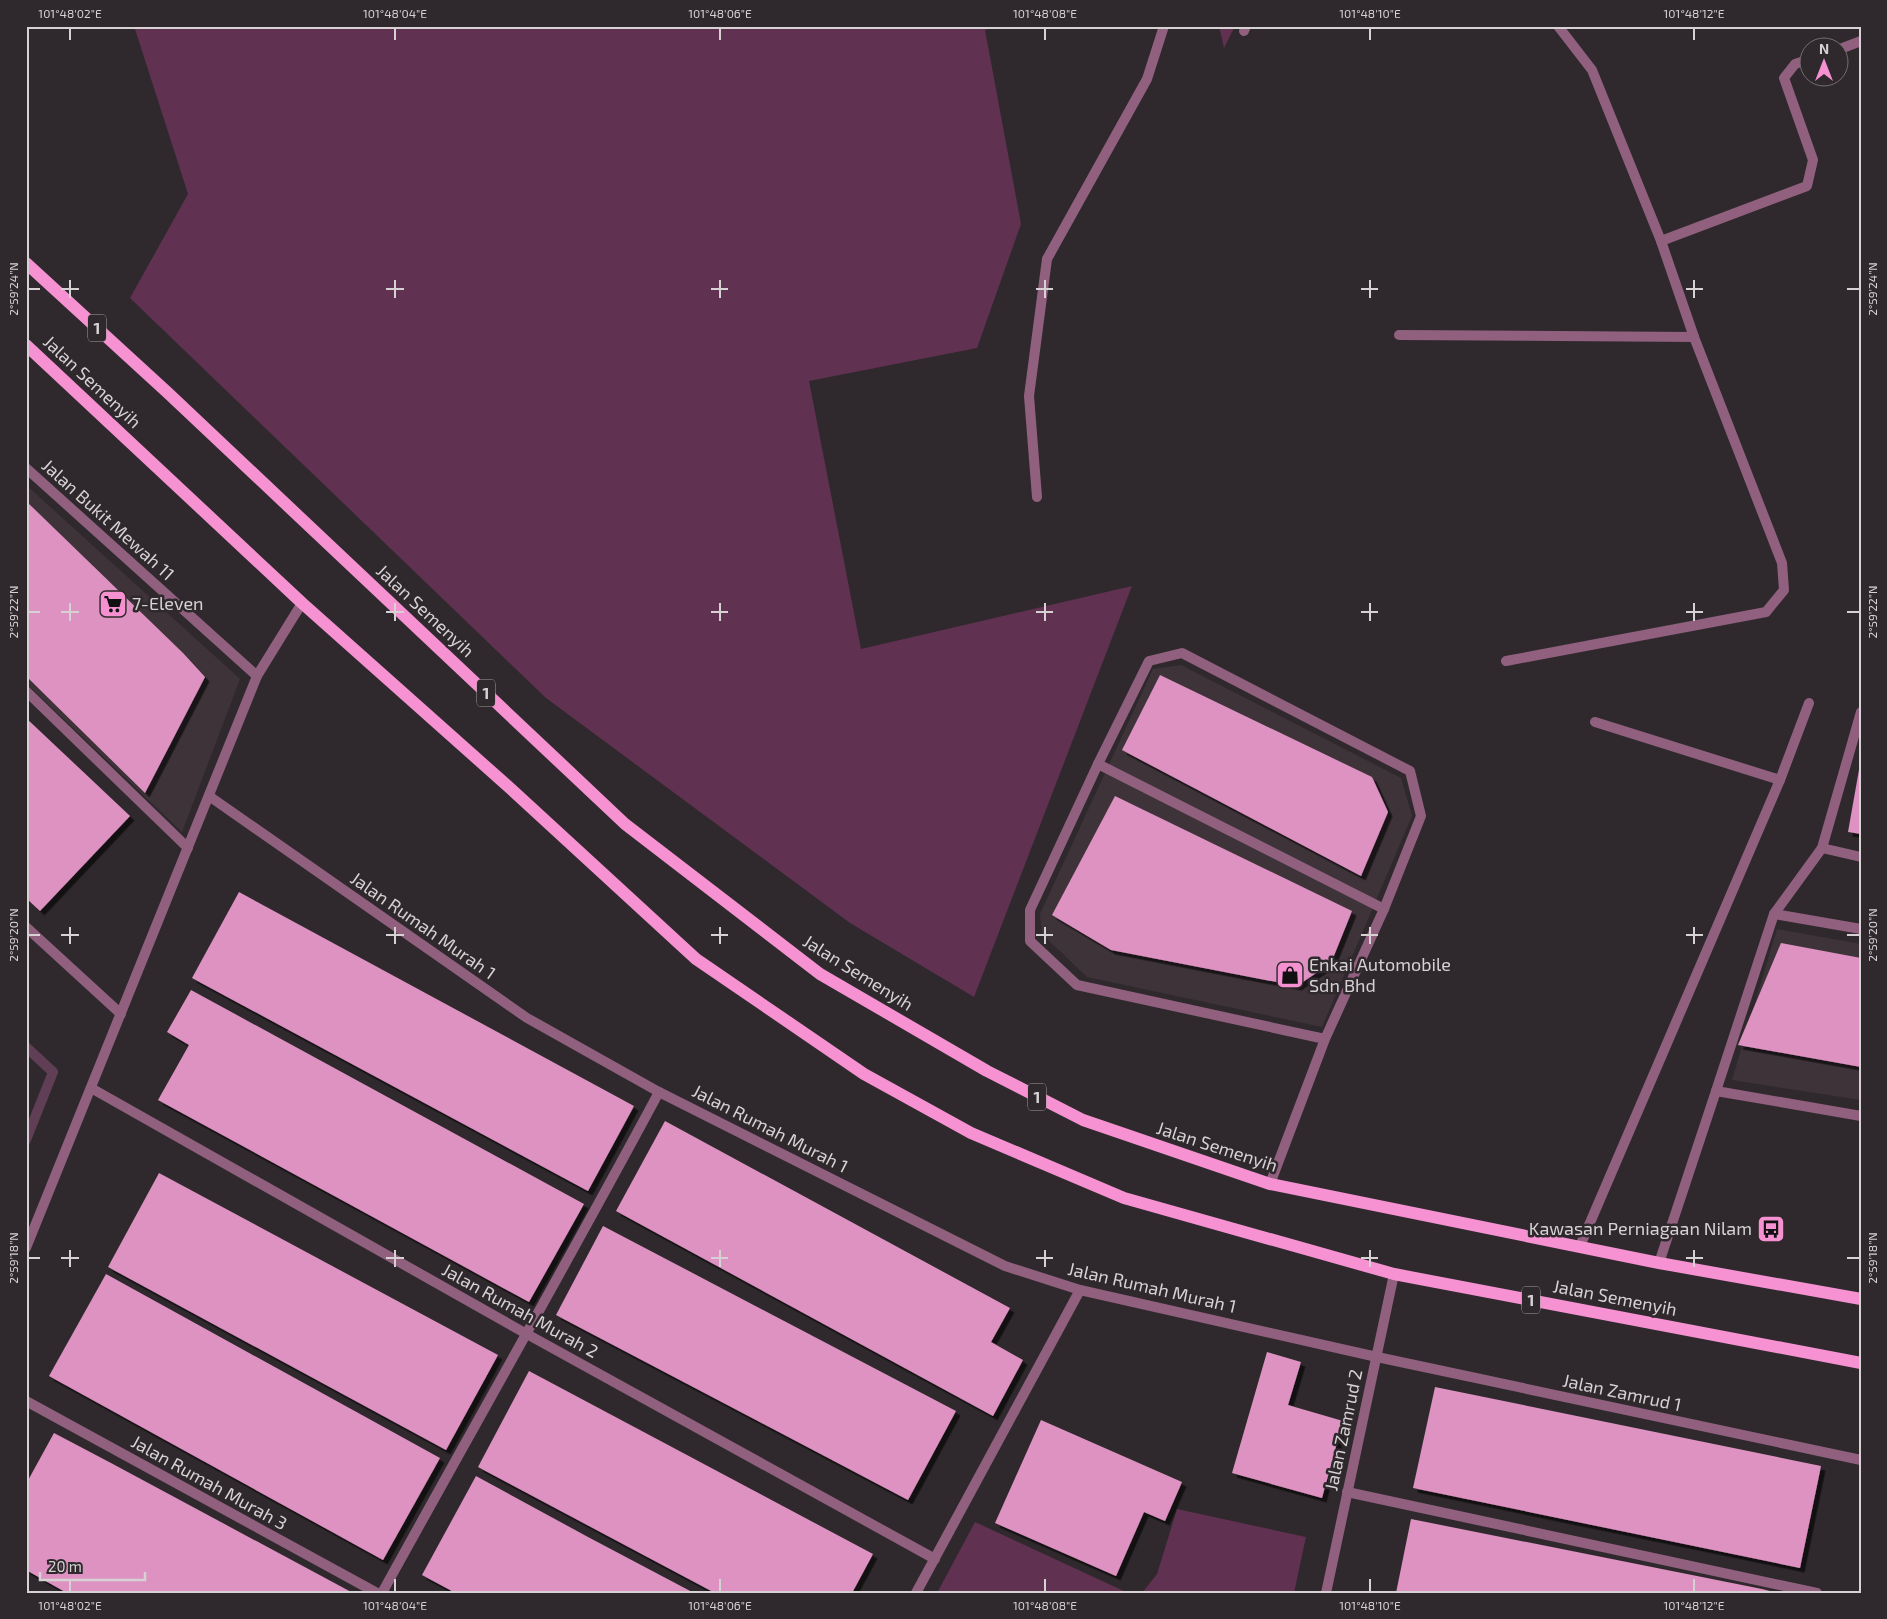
<svg xmlns="http://www.w3.org/2000/svg" width="1887" height="1619" viewBox="0 0 1887 1619" font-family="'Exo 2',sans-serif">
<defs>
<filter id="shadow"><feDropShadow dx="4.5" dy="4.5" stdDeviation="0" flood-color="#0009"/></filter>
</defs>
<rect width="100%" height="100%" fill="#2f292d"/>
<g fill="#3e3339">
<path d="M26,485L240,679L182,832L26,683Z"/>
<path d="M1181,665L1401,778L1412,816L1322,1027L1087,977L1042,934L1040,914L1153,669Z"/>
<path d="M1777,929L1861,944V1100L1732,1080Z"/>
</g>
<g fill="#603150">
<path d="M134,26H998L985,30L1021,224L977,348L809,381L861,649L1132,586L974,997L850,923L546,698L130,298L188,194Z"/>
<path d="M1219,26H1235L1224,48Z"/>
<path d="M1177,1509L1306,1537L1294,1593H1142L1157,1574Z"/>
<path d="M975,1522L1128,1593H937Z"/>
</g>
<g fill="none" stroke-linecap="round" stroke-linejoin="round">
<path stroke="#603f56" stroke-width="10" d="M26,1047L53,1072L26,1140"/>
</g>
<g fill="#dd92c1" filter="url(#shadow)">
<path d="M26,501L183,653L205,677L145,793L26,676Z"/>
<path d="M1160,675L1372,777L1388,812L1361,876L1122,750Z"/>
<path d="M26,718L130,816L40,911L26,898Z"/>
<path d="M1860,764H1861V834L1848,832Z"/>
<path d="M1115,796L1352,911L1331,963L1297,986L1111,950L1052,915Z"/>
<path d="M239,892L634,1106L588,1191L192,978Z"/>
<path d="M1781,943L1861,958V1067L1738,1045Z"/>
<path d="M191,990L584,1204L529,1302L158,1100L189,1045L167,1032Z"/>
<path d="M665,1121L1010,1308L991,1342L1023,1360L993,1416L616,1211Z"/>
<path d="M159,1173L498,1355L446,1450L108,1267Z"/>
<path d="M603,1226L956,1411L908,1500L556,1315Z"/>
<path d="M106,1274L440,1458L383,1560L49,1376Z"/>
<path d="M1267,1352L1301,1362L1288,1405L1343,1421L1322,1498L1232,1473Z"/>
<path d="M529,1371L873,1554L852,1593H715L478,1467Z"/>
<path d="M1435,1387L1821,1466L1800,1568L1413,1488Z"/>
<path d="M1041,1420L1182,1482L1165,1521L1144,1512L1116,1576L995,1523Z"/>
<path d="M54,1433L111,1463L353,1593H67L26,1570V1484Z"/>
<path d="M476,1476L588,1537L694,1593H455L450,1590L422,1575Z"/>
<path d="M1411,1519L1762,1589L1778,1593H1396Z"/>
</g>
<g fill="none" stroke-linecap="round" stroke-linejoin="round">
<g stroke="#90607e" stroke-width="10">
<path d="M1840,49L1861,41"/>
<path d="M1661,241L1807,186L1813,160L1784,78L1795,64L1810,59"/>
<path d="M26,691L188,848"/>
<path d="M1861,712L1822,848L1861,857"/>
<path d="M1595,722L1780,780"/>
<path d="M1098,764L1384,909"/>
<path d="M91,1088L525,1333L935,1559"/>
<path d="M1716,1091L1774,914"/>
<path d="M1270,1184L1325,1039L1384,909L1421,816L1410,771L1182,653L1149,661L1098,764L1030,910V941L1077,985L1325,1039"/>
<path d="M1580,1246L1780,780L1809,703"/>
<path d="M1347,1492L1817,1593"/>
<path d="M382,1593C474,1426 569,1260 659,1092"/>
</g>
<g stroke="#90607e" stroke-width="10">
<path d="M1244,31L1246,26"/>
<path d="M1399,335L1694,337"/>
<path d="M26,468L257,676"/>
<path d="M1037,497L1029,396L1047,259L1147,79L1164,26"/>
<path d="M1506,661L1766,612L1784,590L1782,563L1694,337L1661,241L1592,70L1558,26"/>
<path d="M209,796L527,1018L659,1092L1005,1266L1080,1290L1377,1357L1861,1460"/>
<path d="M1822,848L1774,914L1861,929"/>
<path d="M26,927L121,1014"/>
<path d="M26,1248L257,676L302,603"/>
<path d="M1659,1263L1716,1091L1861,1116"/>
<path d="M26,1401L377,1593"/>
<path d="M916,1593L1080,1290"/>
<path d="M1326,1593L1394,1274"/>
</g>
<g stroke="#f692d2" stroke-width="12">
<path d="M26,263L168,393L625,824L820,974L987,1071L1083,1120L1270,1184L1659,1263L1861,1299"/>
<path d="M26,345L302,603L511,789L696,959L864,1074L971,1133L1124,1198L1394,1274L1861,1363"/>
</g>
</g>
<path fill="none" stroke="#d6d2d4" stroke-width="2" d="M70,28V40M395,28V40M720,28V40M1045,28V40M1370,28V40M1694,28V40M70,280V298M395,280V298M720,280V298M1045,280V298M1370,280V298M1694,280V298M28,289H40M61,289H79M386,289H404M711,289H728M1036,289H1053M1361,289H1378M1686,289H1703M1847,289H1860M70,603V621M395,603V621M720,603V621M1045,603V621M1370,603V621M1694,603V621M28,612H40M61,612H79M386,612H404M711,612H728M1036,612H1053M1361,612H1378M1686,612H1703M1847,612H1860M70,927V944M395,927V944M720,927V944M1045,927V944M1370,927V944M1694,927V944M28,935H40M61,935H79M386,935H404M711,935H728M1036,935H1053M1361,935H1378M1686,935H1703M1847,935H1860M70,1250V1267M395,1250V1267M720,1250V1267M1045,1250V1267M1370,1250V1267M1694,1250V1267M28,1258H40M61,1258H79M386,1258H404M711,1258H728M1036,1258H1053M1361,1258H1378M1686,1258H1703M1847,1258H1860M70,1579V1592M395,1579V1592M720,1579V1592M1045,1579V1592M1370,1579V1592M1694,1579V1592"/>
<defs>
<g id="supermarket-square" transform="scale(1.4375)"><rect x="-9" y="-9" width="18" height="18" rx="4" fill="#f590d1" stroke="#2f292d"/><path d="M-6-5.5h2.5l.6 2H6L4.5 2H-2.5L-4.4-4H-6ZM-1.5 3.2a1.3 1.3 0 1 0 .1 0ZM3 3.2a1.3 1.3 0 1 0 .1 0Z" fill="#111"/></g>
<g id="shop-square" transform="scale(1.4375)"><rect x="-9" y="-9" width="18" height="18" rx="4" fill="#f590d1" stroke="#2f292d"/><path d="M-5-2.5h2.3a2.7 3.5 0 0 1 5.4 0H5L5.5 6h-11ZM-1.5-2.5h3a1.5 2.3 0 0 0-3 0Z" fill="#111"/></g>
<g id="bus-square" transform="scale(1.4375)"><rect x="-9" y="-9" width="18" height="18" rx="4" fill="#f590d1" stroke="#2f292d"/><path d="M-5-6H5V4H4V6H2V4H-2V6H-4V4H-5ZM-3.5-4V0h7V-4ZM-3.5 1.2v1.5H-2V1.2ZM2 1.2v1.5H3.5V1.2Z" fill="#111"/></g>
</defs>
<g fill-rule="evenodd">
<use href="#supermarket-square" x="113" y="604"/>
<use href="#shop-square" x="1290" y="975"/>
<use href="#bus-square" x="1771" y="1229"/>
</g>
<g text-anchor="middle" stroke-width="5" stroke-linejoin="round" paint-order="stroke">
<g fill="#2f292d" stroke="#a49fa2" stroke-width="1">
<rect x="88" y="314.5" width="18" height="27" rx="4"/>
<rect x="477" y="679.5" width="18" height="27" rx="4"/>
<rect x="1028" y="1083.5" width="18" height="27" rx="4"/>
<rect x="1522" y="1286.5" width="18" height="27" rx="4"/>
</g>
<g font-size="16" font-weight="bold" fill="#d6d2d4">
<text x="97" y="334">1</text>
<text x="486" y="699">1</text>
<text x="1037" y="1103">1</text>
<text x="1531" y="1306">1</text>
</g>
<g font-size="18" fill="#d6d2d4" stroke="#2f292d">
<text transform="translate(92 382) rotate(43)" y="6">Jalan Semenyih</text>
<text transform="translate(108 520) rotate(42)" y="6">Jalan Bukit Mewah 11</text>
<text transform="translate(425 611) rotate(43)" y="6">Jalan Semenyih</text>
<text transform="translate(423 926) rotate(35)" y="6">Jalan Rumah Murah 1</text>
<text transform="translate(858 973) rotate(32)" y="6">Jalan Semenyih</text>
<text transform="translate(770 1129) rotate(27)" y="6">Jalan Rumah Murah 1</text>
<text transform="translate(1217 1147) rotate(18)" y="6">Jalan Semenyih</text>
<text transform="translate(1152 1288) rotate(13)" y="6">Jalan Rumah Murah 1</text>
<text transform="translate(1615 1298) rotate(11)" y="6">Jalan Semenyih</text>
<text transform="translate(520 1311) rotate(29)" y="6">Jalan Rumah Murah 2</text>
<text transform="translate(1622 1393) rotate(12)" y="6">Jalan Zamrud 1</text>
<text transform="translate(1344 1430) rotate(-78)" y="6">Jalan Zamrud 2</text>
<text transform="translate(209 1483) rotate(29)" y="6">Jalan Rumah Murah 3</text>
</g>
<g font-size="18" fill="#d6d2d4" stroke="#2f292d" text-anchor="start">
<text x="132" y="610">7-Eleven</text>
<text x="1309" y="971">Enkai Automobile<tspan x="1309" dy="21">Sdn Bhd</tspan></text>
<text x="1752" y="1235" text-anchor="end">Kawasan Perniagaan Nilam</text>
</g>
</g>
<rect width="1887" height="1619" fill="none" stroke="#2f292d" stroke-width="55"/>
<g transform="translate(1824 62)"><circle r="24" fill="#2f292d" stroke="#726d70"/>
<path d="M0-4L9 19L0 12L-9 19Z" fill="#f590d1"/>
<text y="-8" font-size="14" font-weight="bold" text-anchor="middle" fill="#d6d2d4">N</text>
</g>
<path d="M40 1572v8h105v-8" fill="none" stroke="#d6d2d4" stroke-width="2.5"/>
<text x="48" y="1572" font-size="15" fill="#d6d2d4" stroke="#2f292d" stroke-width="4" paint-order="stroke">20 m</text>
<rect x="28" y="28" width="1832" height="1564" fill="none" stroke="#d6d2d4" stroke-width="2"/>
<g font-size="12" text-anchor="middle" fill="#d6d2d4">
<text x="70" y="18">101°48'02"E</text>
<text x="395" y="18">101°48'04"E</text>
<text x="720" y="18">101°48'06"E</text>
<text x="1045" y="18">101°48'08"E</text>
<text x="1370" y="18">101°48'10"E</text>
<text x="1694" y="18">101°48'12"E</text>
<text transform="translate(14 289) rotate(-90)" y="4">2°59'24"N</text>
<text transform="translate(1873 289) rotate(-90)" y="4">2°59'24"N</text>
<text transform="translate(14 612) rotate(-90)" y="4">2°59'22"N</text>
<text transform="translate(1873 612) rotate(-90)" y="4">2°59'22"N</text>
<text transform="translate(14 935) rotate(-90)" y="4">2°59'20"N</text>
<text transform="translate(1873 935) rotate(-90)" y="4">2°59'20"N</text>
<text transform="translate(14 1258) rotate(-90)" y="4">2°59'18"N</text>
<text transform="translate(1873 1258) rotate(-90)" y="4">2°59'18"N</text>
<text x="70" y="1610">101°48'02"E</text>
<text x="395" y="1610">101°48'04"E</text>
<text x="720" y="1610">101°48'06"E</text>
<text x="1045" y="1610">101°48'08"E</text>
<text x="1370" y="1610">101°48'10"E</text>
<text x="1694" y="1610">101°48'12"E</text>
</g>
</svg>
